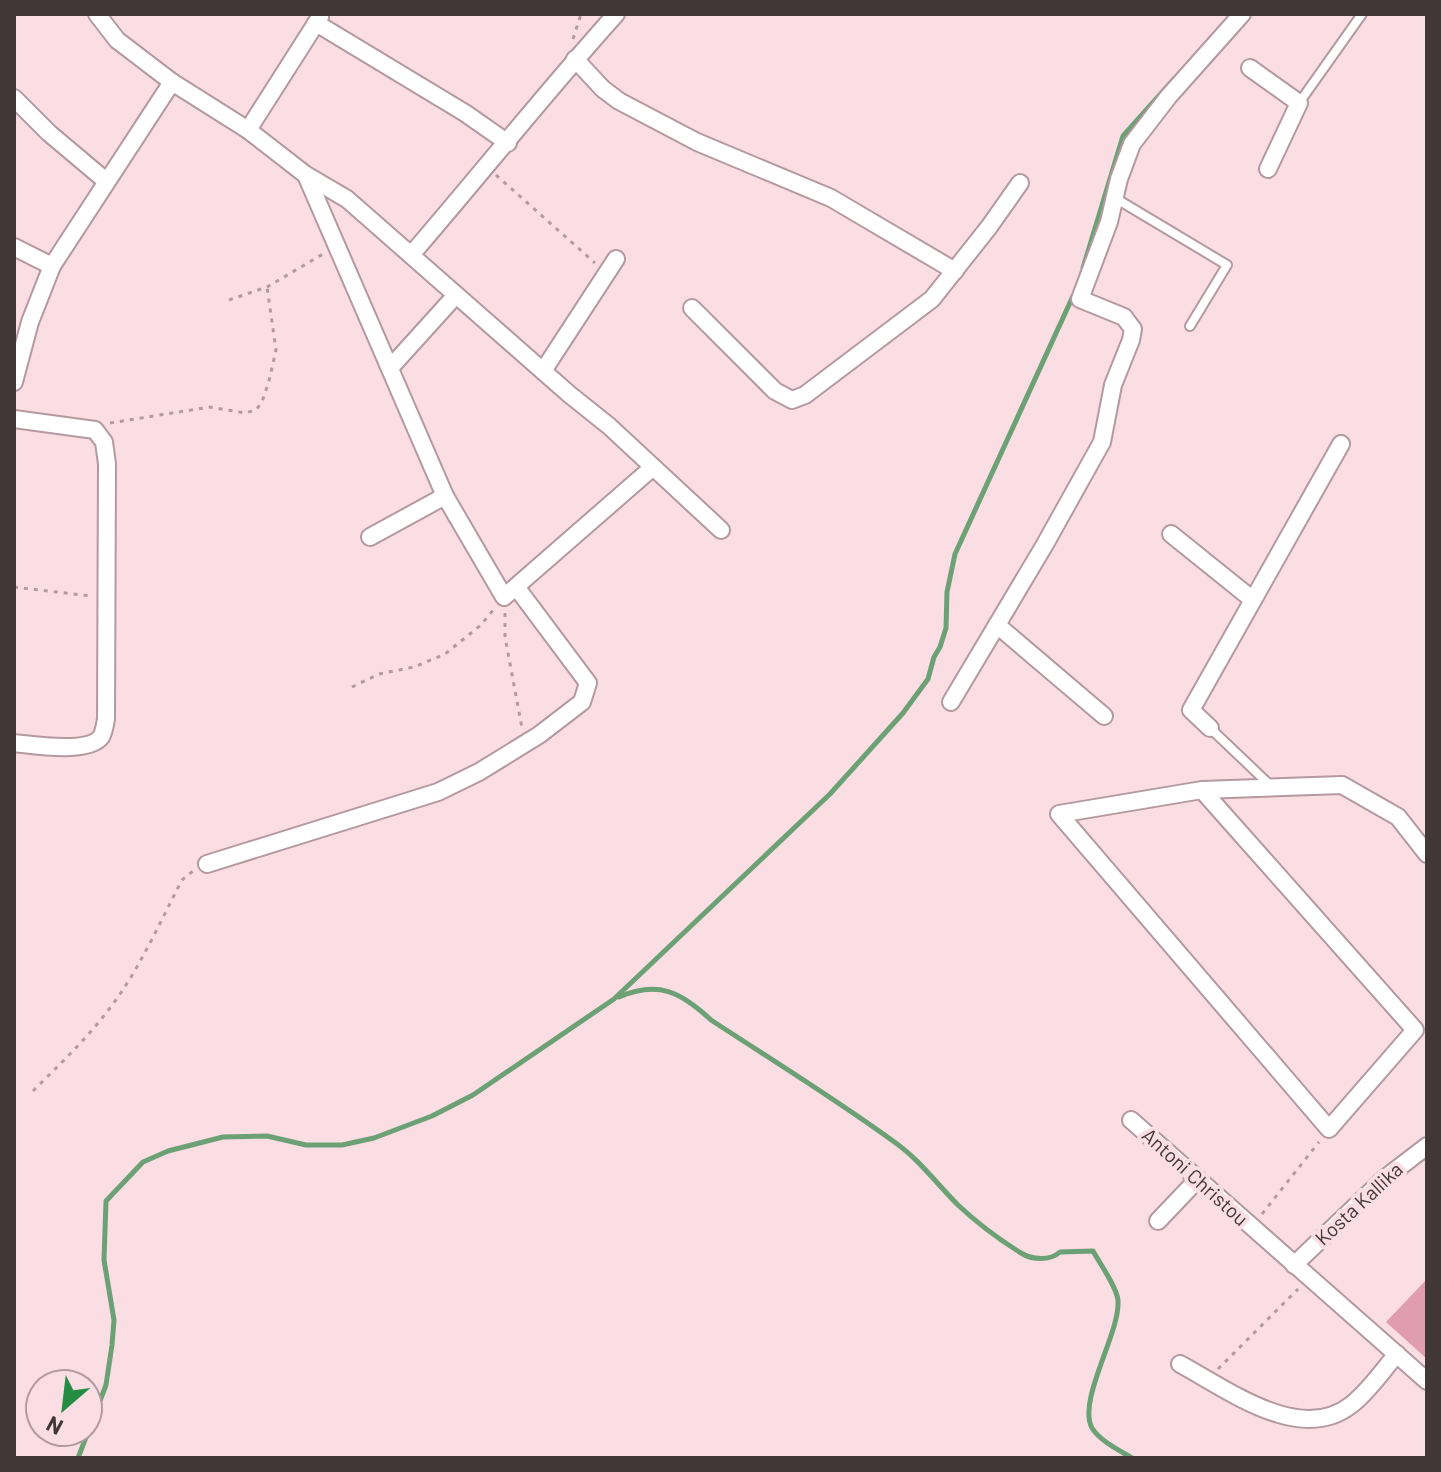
<svg xmlns="http://www.w3.org/2000/svg" width="1441" height="1472" viewBox="0 0 1441 1472" font-family="Barlow,sans-serif">
<rect width="100%" height="100%" fill="#fbdde4"/>
<path fill="#e09daf" d="M1427,1279V1359L1386,1322Z"/>
<g fill="none" stroke-linecap="round" stroke-linejoin="round">
<g stroke="#6ca175" stroke-width="5">
<path d="M1083,268L1123,136L1174,79"/>
<path d="M619,997C658,980 681,992 711,1020C772,1060 834,1098 893,1141C919,1159 936,1183 958,1205C976,1222 1000,1240 1021,1253C1032,1260 1050,1261 1060,1252L1093,1251C1099,1262 1118,1289 1118,1301C1120,1333 1077,1401 1092,1428C1100,1441 1119,1450 1132,1458"/>
<path d="M88,1432L106,1385L112,1345L114,1320L104,1260L106,1201L143,1162L168,1151L223,1137L267,1136L306,1145H342L374,1138L432,1116L473,1095L614,999L830,794L903,713L928,679L934,657L940,647L946,628L947,592L955,554L1073,296"/>
<path d="M78,1458L88,1432"/>
</g>
<g stroke="#b599a0" stroke-width="12">
<g id="lane">
<path d="M1299,103L1362,14"/>
<path d="M1115,198L1227,265L1190,326"/>
<path d="M1210,728L1272,787"/>
</g>
</g>
<g stroke="#b599a0" stroke-width="20">
<g id="street">
<path d="M97,14L117,40L172,82L248,130L306,175L347,199L569,394L609,426L721,530"/>
<path d="M316,23L465,113L508,143"/>
<path d="M575,59L603,89L619,101L697,142L831,198L955,271"/>
<path d="M1250,68L1299,103L1268,169"/>
<path d="M14,98L49,133L106,181"/>
<path d="M248,130L320,17"/>
<path d="M306,175L445,496L504,597L652,468"/>
<path d="M14,247L52,266"/>
<path d="M411,255C480,175 546,92 616,14"/>
<path d="M692,308L775,391L792,400L805,395L932,299L989,227L1020,183"/>
<path d="M390,368L456,295"/>
<path d="M543,371L616,259"/>
<path d="M14,382L30,322L52,266L172,82"/>
<path d="M14,419L95,430L104,442L107,464L106,719C105,725 104,732 101,737C88,754 34,745 14,743"/>
<path d="M1171,534L1253,600"/>
<path d="M370,537L445,496"/>
<path d="M997,625L1104,716"/>
<path d="M951,702L1044,546L1102,442L1113,385L1131,340L1133,329L1124,317L1080,299L1109,222L1119,179L1132,144L1169,96L1242,14"/>
<path d="M1210,728L1191,710L1341,444"/>
<path d="M1202,790L1059,814L1329,1129L1415,1030L1202,790L1342,785L1398,817L1427,854"/>
<path d="M207,864L438,792L479,772L539,735L582,702L588,683L517,588"/>
<path d="M1131,1120L1427,1381"/>
<path d="M1158,1221L1197,1180"/>
<path d="M1294,1265L1384,1179L1427,1146"/>
<path d="M1180,1364C1227,1389 1300,1445 1351,1405C1369,1391 1382,1371 1397,1354"/>
</g>
</g>
<g stroke="#b29ba0" stroke-width="3" stroke-dasharray="4 6" stroke-linecap="butt">
<path d="M573,39L581,14"/>
<path d="M496,175L595,263"/>
<path d="M229,300L267,287L323,254"/>
<path d="M110,423L210,407L245,413L256,410L262,402L269,381L276,350L267,287"/>
<path d="M14,587L91,596"/>
<path d="M505,613V637L522,728"/>
<path d="M352,687L379,674L414,667L445,654L481,625L494,609"/>
<path d="M33,1091C64,1060 95,1031 120,994C144,959 162,918 182,880L193,871"/>
<path d="M1262,1214L1319,1142"/>
<path d="M1218,1369L1298,1289"/>
</g>
<use href="#lane" stroke="#fff" stroke-width="8"/>
<use href="#street" stroke="#fff" stroke-width="16"/>
</g>
<g text-anchor="middle" stroke-width="8" stroke-linejoin="round" paint-order="stroke">
<g font-size="20" fill="#413638" stroke="#fbdde4">
<text transform="translate(1195 1177) rotate(42)" y="7">Antoni Christou</text>
<text transform="translate(1359 1204) rotate(-43)" y="7">Kosta Kallika</text>
</g>
</g>
<rect width="1441" height="1472" fill="none" stroke="#413638" stroke-width="32"/>
<g transform="translate(64 1408) rotate(208)"><circle r="38" fill="#fbdde4" stroke="#b19a9f" stroke-width="2"/>
<path d="M0-6L14 30L0 20L-14 30Z" fill="#258d43"/>
<text y="-12" font-size="22" font-weight="bold" text-anchor="middle" fill="#413638">N</text>
</g>
</svg>
